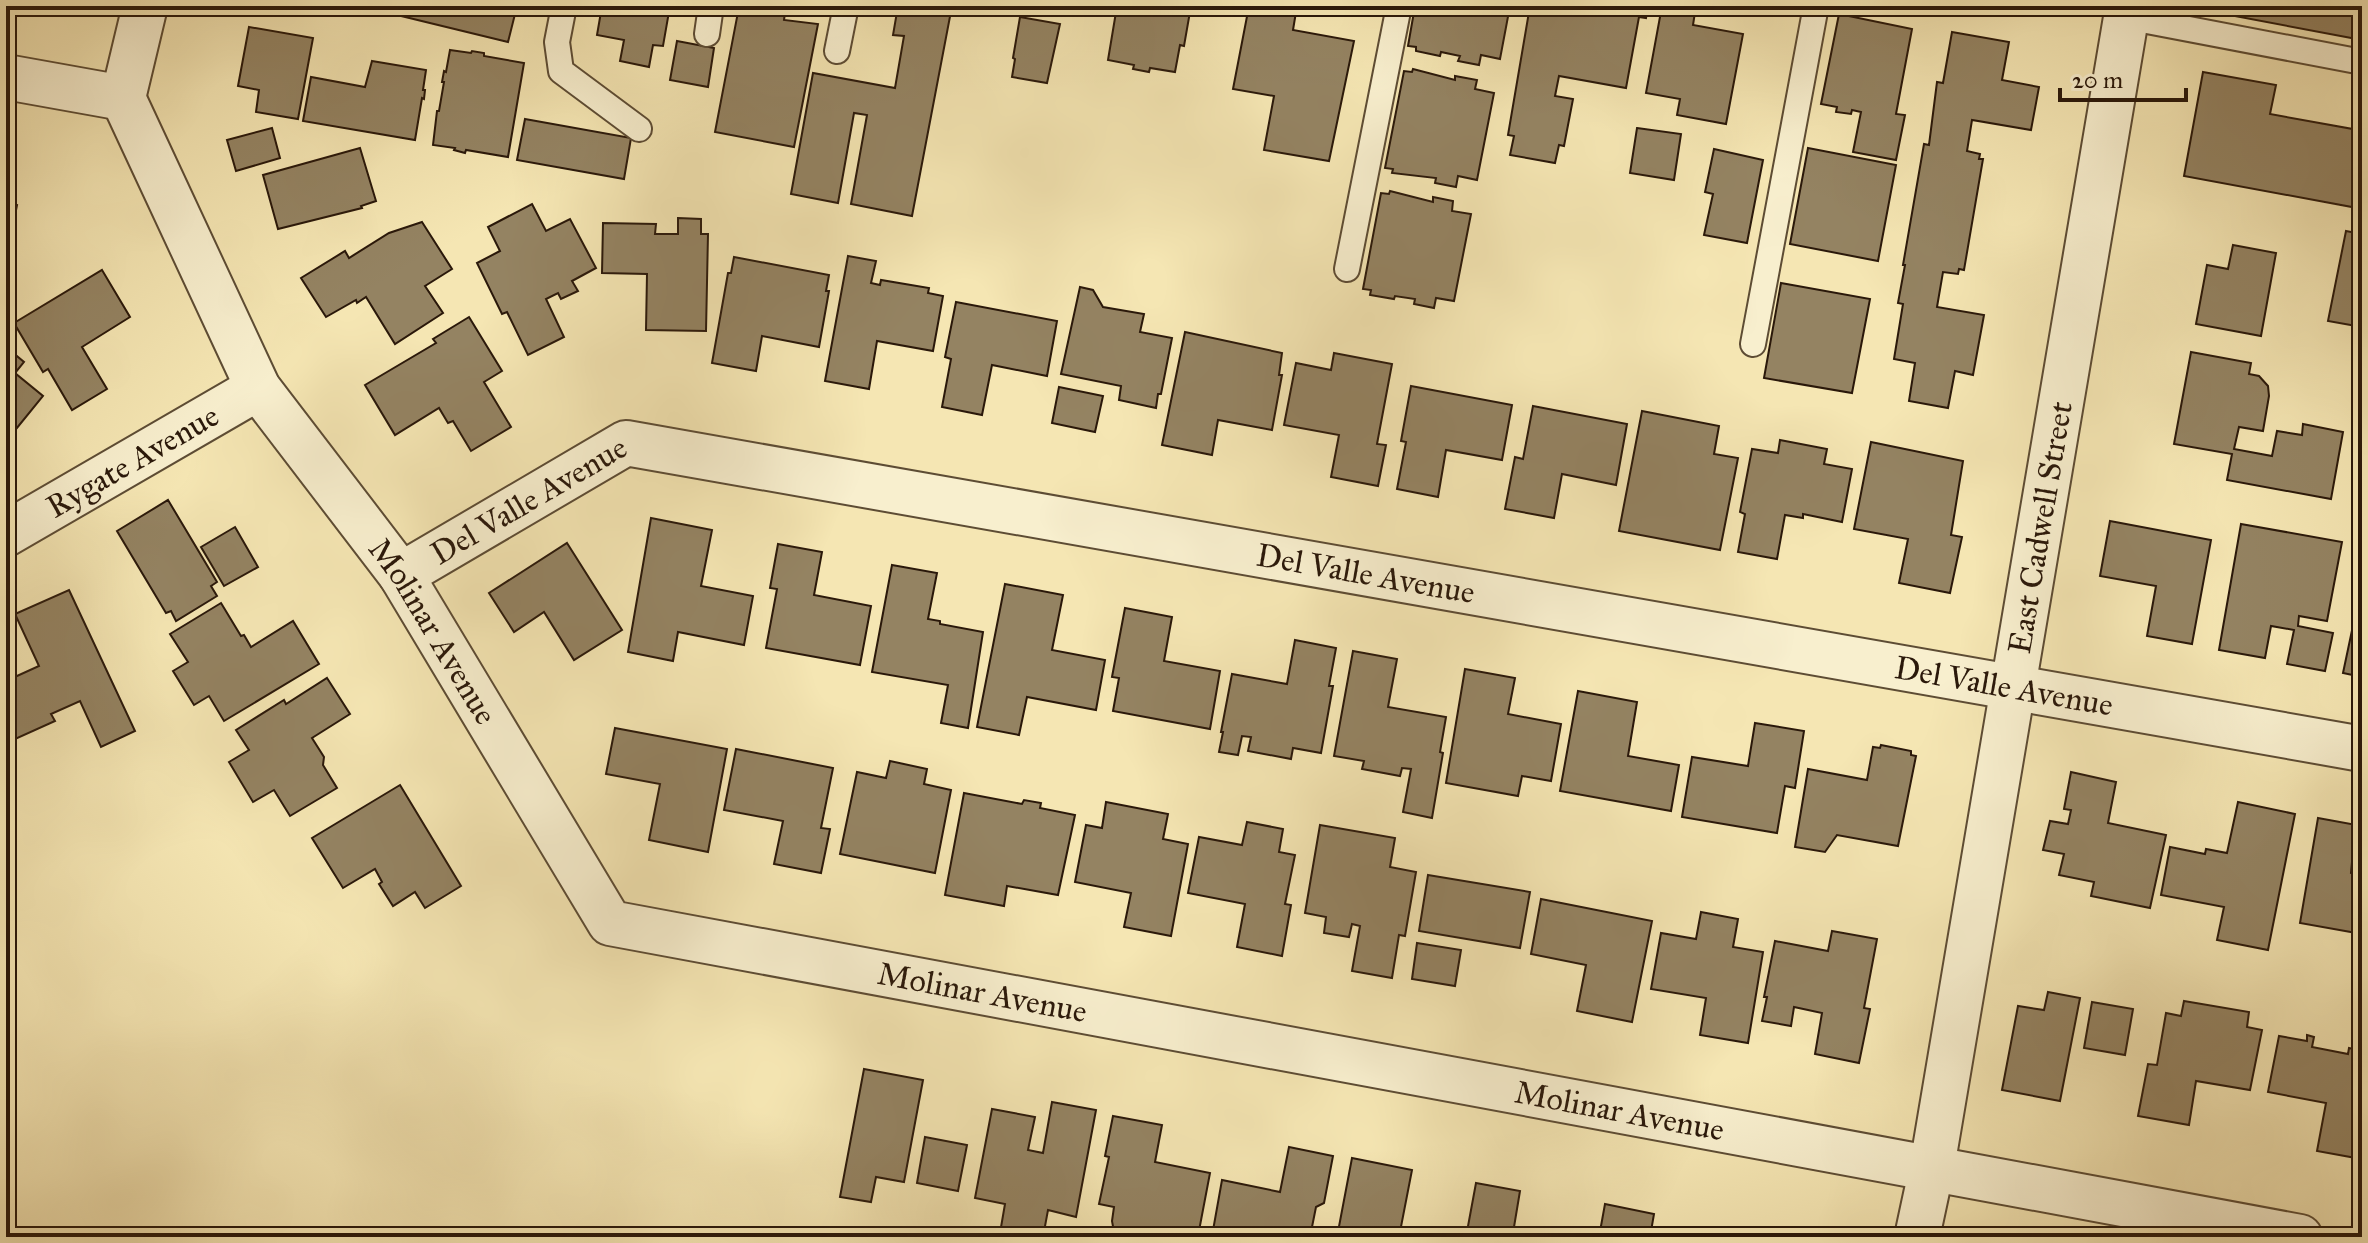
<svg xmlns="http://www.w3.org/2000/svg" width="2368" height="1243" viewBox="0 0 2368 1243" font-family="'IM FELL Great Primer',serif">
<rect width="100%" height="100%" fill="#f5e6b3"/>
<filter id="stains"><feTurbulence type="fractalNoise" baseFrequency=".0025" numOctaves="4"/><feColorMatrix values="0 0 0 0 .2 0 0 0 0 .09 0 0 0 0 .02 0 0 0 .5 -.17"/></filter>
<radialGradient id="worn" r=".72"><stop offset=".6" stop-color="#630" stop-opacity="0"/><stop offset="1" stop-color="#630" stop-opacity=".3"/></radialGradient>
<g fill="#948362" stroke="#2a180a" stroke-width="2">
<path d="M360,6H517L508,42Z"/>
<path d="M602,6H670L663,46L653,45L649,67L620,61L624,40L597,35Z"/>
<path d="M746,6H786L784,20L818,24L794,147L715,132L738,12L745,13Z"/>
<path d="M898,6H952L912,216L851,204L867,115L854,113L838,203L791,194L813,73L895,88L904,36L893,35Z"/>
<path d="M1016,6H1037L1036,11Z"/>
<path d="M1117,6H1191L1184,46L1180,45L1175,72L1150,68L1149,72L1133,69L1134,65L1108,60Z"/>
<path d="M1249,6H1297L1293,30L1354,41L1329,161L1264,150L1274,96L1233,89Z"/>
<path d="M1415,6H1510L1500,59L1481,55L1479,65L1458,61L1460,56L1441,52L1440,56L1416,51V47L1408,46Z"/>
<path d="M1530,6L1552,10V6L1586,8V6H1648L1646,18L1639,17L1626,88L1559,76L1555,96L1573,99L1564,146L1559,145L1555,163L1510,155L1514,136L1508,135Z"/>
<path d="M1662,6H1696L1693,25L1743,34L1726,124L1677,115L1680,99L1646,93Z"/>
<path d="M2225,6H2362V40L2224,14Z"/>
<path d="M1839,14L1912,29L1896,114L1905,115L1896,160L1853,152L1861,112L1852,110L1851,114L1836,112L1837,107L1821,104Z"/>
<path d="M1020,17L1060,24L1047,83L1012,77L1015,59L1013,58Z"/>
<path d="M249,27L313,38L298,119L256,112L259,90L238,86Z"/>
<path d="M1952,32L2009,42L2002,80L2039,87L2031,130L1972,120L1967,151L1980,154L1979,159H1983L1964,270L1959,269L1958,274L1943,272L1937,307L1984,315L1973,375L1955,371L1948,408L1909,401L1915,363L1894,359L1903,304L1898,303L1905,265H1903L1924,144L1929,145L1937,82L1943,83Z"/>
<path d="M677,41L714,48L708,87L670,80Z"/>
<path d="M450,50L471,53L472,51L484,53V56L524,63L508,157L466,150L465,153L454,150L455,148L433,145L437,111H439L444,82H442L444,71L446,72Z"/>
<path d="M372,61L426,70L423,90H425L424,99L422,98L415,140L303,121L311,77L365,87Z"/>
<path d="M1413,69L1455,80V76L1477,80L1475,89L1494,93L1477,180L1458,176L1456,187L1435,183L1436,178L1392,173L1393,169L1385,168L1404,71L1412,72Z"/>
<path d="M2203,72L2276,85L2270,114L2353,129L2355,124L2362,126V206L2353,204L2352,207L2184,176Z"/>
<path d="M525,119L631,138L624,179L517,160Z"/>
<path d="M272,128L280,158L236,171L227,140Z"/>
<path d="M1637,128L1681,134L1674,180L1630,173Z"/>
<path d="M360,148L376,201L361,206L362,208L278,229L263,175Z"/>
<path d="M1808,148L1896,165L1878,261L1790,244Z"/>
<path d="M1714,149L1763,160L1747,243L1704,235L1713,194L1705,192Z"/>
<path d="M1390,191L1433,202V197L1453,201L1452,211L1471,214L1454,301L1436,298L1434,308L1414,304L1415,299L1395,296L1394,299L1370,295L1371,290L1363,289L1381,193L1389,194Z"/>
<path d="M6,203L17,205L6,262Z"/>
<path d="M532,204L546,231L570,219L596,268L572,281L578,291L561,299L558,293L546,299L564,337L528,355L507,312L502,314L477,263L500,251L488,227Z"/>
<path d="M678,218L701,219V234H708L706,331L646,330L647,274L602,273L603,223L656,224L655,234H678Z"/>
<path d="M422,222L452,269L425,286L443,313L395,344L366,297L357,303L356,300L326,317L301,278L345,251L349,258L389,233Z"/>
<path d="M2346,231L2362,234V327L2328,321Z"/>
<path d="M2233,245L2276,253L2261,336L2196,324L2207,265L2228,269Z"/>
<path d="M848,256L876,261L871,283L880,285L881,280L929,288L928,293L943,296L933,351L877,341L869,389L825,381Z"/>
<path d="M734,257L829,275L826,291H829L819,347L762,336L756,371L712,363L728,273H731Z"/>
<path d="M102,270L130,317L82,347L107,389L72,410L48,369L43,372L14,323Z"/>
<path d="M1781,283L1870,299L1852,393L1764,378Z"/>
<path d="M1080,287L1093,290L1103,307L1144,314L1140,332L1172,338L1161,394H1158L1156,408L1119,400L1121,386L1061,374Z"/>
<path d="M956,302L1057,321L1047,376L992,365L982,415L942,407L951,359L945,357Z"/>
<path d="M469,317L502,371L484,382L511,427L471,451L453,421L448,423L439,408L395,435L365,385L436,343L433,339Z"/>
<path d="M1185,332L1282,353L1279,375H1282L1272,430L1218,420L1212,455L1162,445Z"/>
<path d="M6,347L24,362L15,373L43,396L12,434L14,440L6,449Z"/>
<path d="M2191,352L2251,363L2249,374L2259,376L2268,386L2269,396L2263,431L2239,427L2234,449L2272,456L2277,431L2302,435L2303,424L2343,432L2331,499L2227,480L2232,454L2174,444Z"/>
<path d="M1334,353L1392,364L1377,444L1386,445L1378,486L1331,477L1339,435L1284,425L1296,363L1331,370Z"/>
<path d="M1411,386L1512,405L1502,460L1446,450L1438,497L1397,489L1406,442L1401,441Z"/>
<path d="M1059,387L1103,396L1095,432L1052,423Z"/>
<path d="M1533,406L1627,424L1616,485L1562,474L1554,518L1505,509L1515,457L1523,459Z"/>
<path d="M1642,411L1719,426L1714,454L1738,458L1720,550L1619,531Z"/>
<path d="M1780,440L1827,449L1824,464L1852,469L1842,522L1803,514V518L1785,515L1777,559L1738,552L1745,514L1740,512L1752,449L1778,453Z"/>
<path d="M1871,442L1963,461L1951,535L1962,537L1950,593L1899,583L1908,539L1854,529Z"/>
<path d="M168,500L217,582L211,586L217,596L176,621L171,611L166,613L117,531Z"/>
<path d="M651,518L712,530L701,586L753,596L744,645L678,632L673,661L628,652Z"/>
<path d="M2110,521L2211,540L2192,644L2147,636L2156,586L2100,576Z"/>
<path d="M2241,524L2342,542L2327,621L2299,616L2298,626L2333,633L2325,671L2287,664L2294,630L2271,626L2265,658L2219,650Z"/>
<path d="M235,527L258,567L224,586L201,547Z"/>
<path d="M567,543L622,630L574,660L544,612L514,632L489,593Z"/>
<path d="M778,544L822,552L814,595L871,606L860,665L766,648L777,589L770,588Z"/>
<path d="M892,565L937,573L928,619L940,621V624L983,632L968,728L941,723L948,685L872,672Z"/>
<path d="M2362,583V677L2343,673Z"/>
<path d="M1005,584L1063,595L1052,650L1105,660L1096,710L1027,697L1019,735L977,727Z"/>
<path d="M69,590L135,731L101,747L80,701L51,714L55,721L13,740L6,725V681L39,666L15,614Z"/>
<path d="M221,603L241,636L244,635L251,647L293,621L319,664L224,721L209,696L194,705L173,671L188,662L170,634Z"/>
<path d="M1125,608L1172,617L1164,661L1220,671L1210,729L1113,711L1119,678L1112,677Z"/>
<path d="M1295,640L1336,648L1329,686H1333L1321,753L1293,748L1291,759L1248,751L1251,737L1242,736L1238,755L1219,752L1223,732H1221L1232,674L1287,684Z"/>
<path d="M1353,651L1397,659L1388,707L1446,717L1440,752L1443,753L1432,818L1403,812L1411,769L1402,768L1400,776L1362,769L1364,761L1334,756Z"/>
<path d="M1465,669L1515,678L1508,714L1561,724L1551,781L1522,776L1518,796L1446,783Z"/>
<path d="M327,678L350,714L312,738L324,757L323,765L337,788L290,816L274,790L253,802L229,762L249,750L236,730L284,700L286,704Z"/>
<path d="M1578,691L1637,702L1628,756L1679,765L1671,811L1560,791Z"/>
<path d="M1755,723L1804,731L1795,788L1785,786L1777,833L1682,817L1692,757L1748,766Z"/>
<path d="M615,728L727,749L708,852L649,840L660,784L606,774Z"/>
<path d="M1881,745L1911,751V755L1916,756L1898,846L1837,835L1825,852L1795,847L1808,769L1867,780L1873,747L1880,748Z"/>
<path d="M736,749L833,768L821,828L830,829L821,873L774,864L783,821L724,810Z"/>
<path d="M890,761L927,769L924,784L951,790L935,873L840,854L857,772L886,778Z"/>
<path d="M2071,772L2116,782L2108,823L2166,835L2150,908L2091,896L2094,882L2059,875L2064,854L2043,850L2050,821L2068,824L2071,810L2064,809Z"/>
<path d="M400,785L461,886L425,908L415,892L393,906L379,884L382,882L375,869L343,888L312,838Z"/>
<path d="M964,793L1022,804L1024,800L1041,803L1040,808L1075,815L1058,895L1007,886L1004,906L945,895Z"/>
<path d="M1106,802L1168,814L1163,839L1188,844L1171,936L1124,927L1131,893L1075,882L1086,825L1102,828Z"/>
<path d="M2238,802L2295,814L2268,950L2217,940L2224,907L2161,895L2170,847L2205,854L2206,849L2227,853Z"/>
<path d="M2318,818L2362,826L2357,862H2352L2351,873L2362,875V934L2300,923Z"/>
<path d="M1247,822L1283,829L1279,852L1295,855L1285,904L1291,905L1282,956L1237,947L1245,904L1188,893L1199,837L1242,845Z"/>
<path d="M1320,825L1395,838L1390,867L1416,872L1405,936L1399,935L1392,978L1352,971L1360,926L1352,924L1349,937L1324,933L1326,917L1305,913Z"/>
<path d="M1428,875L1530,892L1520,948L1419,931Z"/>
<path d="M1541,899L1652,921L1632,1022L1577,1011L1586,965L1531,954Z"/>
<path d="M1701,912L1738,919L1733,947L1763,952L1748,1043L1700,1035L1706,998L1651,989L1661,933L1696,939Z"/>
<path d="M1832,931L1877,939L1864,1008L1870,1009L1859,1063L1815,1054L1822,1013L1794,1007L1791,1026L1762,1021L1767,997H1764L1775,941L1828,951Z"/>
<path d="M1417,943L1461,950L1455,986L1412,979Z"/>
<path d="M2048,992L2080,998L2060,1101L2002,1090L2018,1006L2044,1010Z"/>
<path d="M2184,1001L2249,1012L2247,1027L2262,1030L2250,1090L2196,1081L2189,1125L2138,1116L2148,1064L2157,1065L2166,1013L2181,1016Z"/>
<path d="M2092,1002L2133,1009L2125,1055L2084,1048Z"/>
<path d="M2307,1035L2314,1037L2312,1047L2348,1054L2349,1048L2362,1051V1123L2356,1158L2317,1151L2326,1103L2268,1092L2279,1036L2307,1041Z"/>
<path d="M864,1069L923,1080L904,1182L876,1177L871,1202L840,1197Z"/>
<path d="M1052,1102L1096,1110L1076,1217L1048,1210L1043,1237H1020L1000,1233L1005,1204L975,1198L992,1109L1035,1117L1028,1150L1043,1153Z"/>
<path d="M1113,1116L1162,1125L1155,1162L1210,1173L1198,1236L1166,1230L1165,1237H1131L1114,1232L1112,1221L1114,1207L1099,1204L1109,1157L1105,1156Z"/>
<path d="M925,1137L967,1145L958,1191L917,1183Z"/>
<path d="M1289,1147L1333,1156L1324,1203L1316,1207L1310,1237L1212,1236L1222,1180L1280,1192Z"/>
<path d="M1352,1158L1412,1170L1399,1237H1337Z"/>
<path d="M1476,1183L1520,1191L1513,1233L1537,1237H1466Z"/>
<path d="M1605,1204L1654,1214L1650,1237H1599Z"/>
<path d="M1414,1229L1454,1236L1412,1237Z"/>
</g>
<g fill="none" stroke-linecap="round" stroke-linejoin="round">
<g stroke="#5d4c34" stroke-width="28">
<g id="service">
<path d="M564,6L557,42L561,71L639,129"/>
<path d="M2126,17L2362,62"/>
<path d="M707,34L711,6"/>
<path d="M837,51L846,6"/>
<path d="M1347,269L1399,6"/>
<path d="M1753,344L1816,6"/>
</g>
</g>
<g stroke="#5d4c34" stroke-width="48">
<g id="minor">
<path d="M6,77L123,98"/>
<path id="s1" d="M123,98L258,388L401,575L610,923L2300,1237"/>
<path d="M123,98L145,6"/>
<path id="s2" d="M6,534L258,388"/>
<path id="s3" d="M401,575L626,443L2362,749"/>
<path id="s4" d="M1917,1237L1932,1167L2128,6"/>
</g>
</g>
<use href="#service" stroke="#f8efce" stroke-width="24"/>
<use href="#minor" stroke="#f8efce" stroke-width="44"/>
</g>
<g text-anchor="middle" stroke-width="7" stroke-linejoin="round" paint-order="stroke">
<g font-size="32" fill="#2a180a" stroke="#f8efce">
<text dy="11" stroke="none"><textPath href="#s2" startOffset="146">Rygate Avenue</textPath></text>
<text dy="11" stroke="none"><textPath href="#s3" startOffset="148">Del Valle Avenue</textPath></text>
<text dy="11" stroke="none"><textPath href="#s4" startOffset="720">East Cadwell Street</textPath></text>
<text dy="11" stroke="none"><textPath href="#s3" startOffset="1012">Del Valle Avenue</textPath></text>
<text dy="11" stroke="none"><textPath href="#s1" startOffset="620">Molinar Avenue</textPath></text>
<text dy="11" stroke="none"><textPath href="#s3" startOffset="1660">Del Valle Avenue</textPath></text>
<text dy="11" stroke="none"><textPath href="#s1" startOffset="1340">Molinar Avenue</textPath></text>
<text dy="11" stroke="none"><textPath href="#s1" startOffset="1988">Molinar Avenue</textPath></text>
</g>
</g>
<rect width="2368" height="1243" fill="none" stroke="#f5e6b3" stroke-width="32"/>
<rect x="8" y="8" width="2352" height="1227" fill="none" stroke="#2a180a" stroke-width="4"/>
<rect x="16" y="16" width="2336" height="1211" fill="none" stroke="#2a180a" stroke-width="2"/>
<path d="M2060 88v12h126v-12" fill="none" stroke="#2a180a" stroke-width="4"/>
<text x="2072" y="88" font-size="24" fill="#2a180a" stroke="#f8efce" stroke-width="6" paint-order="stroke">20 m</text>
<rect width="100%" height="100%" filter="url(#stains)"/>
<rect width="100%" height="100%" fill="url(#worn)"/>
</svg>
